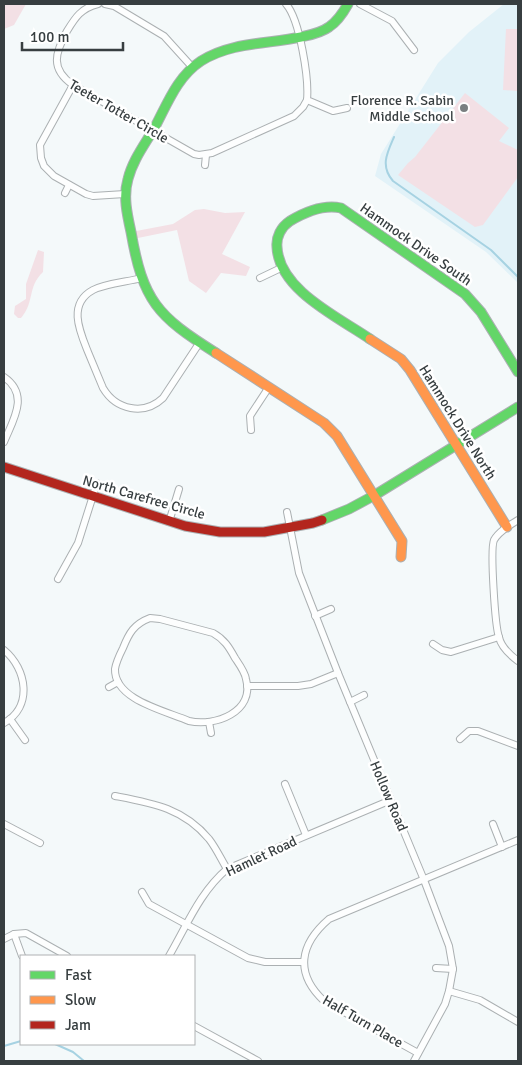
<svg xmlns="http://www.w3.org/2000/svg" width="522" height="1065" viewBox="0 0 522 1065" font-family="Signika,sans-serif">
<rect width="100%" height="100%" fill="#f4f9fa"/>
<path fill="#e2f2f8" d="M504,4H518V283L486,252L375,176L381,154L438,63L469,32Z"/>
<g fill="#f3e0e5">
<path d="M4,4H26L14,25L4,29Z"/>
<path d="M506,29H518V91L503,90Z"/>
<path d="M465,93L509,128L499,141L518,150V177L483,225L475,227L398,175L408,163L415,157Z"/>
<path d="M204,209L225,213L245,212L222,254L250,267L246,276L221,273L206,293L189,281L177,230L133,239L131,232L173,224L195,210Z"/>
<path d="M38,250L44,252L43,272C27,287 35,302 21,318H18L14,314L15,306L26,299V284Z"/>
</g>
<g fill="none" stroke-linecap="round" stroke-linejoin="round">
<g stroke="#a6d2e2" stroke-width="2">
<path d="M394,137C387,153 380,166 393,181L491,250L518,277"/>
<path d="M55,1044L73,1052L84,1061"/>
<path d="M4,1046L21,1041"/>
</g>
<g stroke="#abb0b2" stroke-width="8">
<g id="street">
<path d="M98,4C81,8 75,18 67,31C55,53 50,69 73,85L194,154L199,155L212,153L294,116L303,107L307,100"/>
<path d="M105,4L114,6L164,36L193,68"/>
<path d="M286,4C300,20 309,79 307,100L333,111L347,108"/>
<path d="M360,4L392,21L414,50"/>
<path d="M73,85L40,145L41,158L44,166L54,176L86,194L93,196L125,194"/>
<path d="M205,165L206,155"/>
<path d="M65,193L69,185"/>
<path d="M142,278C127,282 107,283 93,290C67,304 80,332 88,352C93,364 98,376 103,388C116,410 144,416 163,398L200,342"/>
<path d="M260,278L283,267"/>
<path d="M4,377C30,395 13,420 4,442"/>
<path d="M251,430L250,416L269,387"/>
<path d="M287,512L299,573L338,673L424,880L449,946L453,969L449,991L445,1004L414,1061"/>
<path d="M518,520C510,525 499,531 494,540C490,549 495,626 499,637C501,647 510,655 518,661"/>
<path d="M169,522L179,489"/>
<path d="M58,579L78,543L97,483"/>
<path d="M315,616L331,609"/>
<path d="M150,618L160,619L213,633C224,639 229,647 235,658C239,664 245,672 246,679C255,712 215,727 189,721C166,711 114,700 115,669C116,662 120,654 123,648C129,633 134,624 150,618Z"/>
<path d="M433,644L442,650L451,652L499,637"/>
<path d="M4,650C27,669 33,707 4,723"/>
<path d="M247,686H298L311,684L338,673"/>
<path d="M109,687L118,682"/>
<path d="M350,702L364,695"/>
<path d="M10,719L25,740"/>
<path d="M209,722L211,733"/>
<path d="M460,739L469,731H478L518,746"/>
<path d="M285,784L306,835"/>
<path d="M115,796C152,803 183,808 209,839C216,848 221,859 227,869"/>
<path d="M4,824L40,843"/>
<path d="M493,824L502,847"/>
<path d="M142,892L149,904L248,958L265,962H304"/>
<path d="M14,934L22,956"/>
<path d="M4,939L14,934L26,933L67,956"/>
<path d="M169,956C187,925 200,892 227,869L391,800"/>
<path d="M436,968L453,969"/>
<path d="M449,991L480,1000L518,1022"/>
<path d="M194,1026L258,1061"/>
<path d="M418,1053L324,1001C294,973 300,944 329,919L518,840"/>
</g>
</g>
<g stroke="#abb0b2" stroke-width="11">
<g id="fast">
<path d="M370,339C338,317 279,290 277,247C276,237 281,227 290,221C305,212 323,204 341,208L465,294L481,312L518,372"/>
<path d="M216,353C157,316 143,301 131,232C127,214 123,196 128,179C133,159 146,143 156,125C168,102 178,76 201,61C231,42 268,44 301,37C310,35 321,33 329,27C338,21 343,13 348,4"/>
<path d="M322,520L349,509L375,495L518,407"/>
</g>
</g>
<g stroke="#abb0b2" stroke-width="11">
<g id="slow">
<path d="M370,339L401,359L410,370L507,527"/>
<path d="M216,353L324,423L337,436L402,541L401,557"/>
</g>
</g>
<g stroke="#abb0b2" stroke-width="11">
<path id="jam" d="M4,467L185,526L220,532H264L313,523L322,520"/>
</g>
<use href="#street" stroke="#fdfefe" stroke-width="6"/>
<use href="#fast" stroke="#63d668" stroke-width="9"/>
<use href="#slow" stroke="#ff974d" stroke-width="9"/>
<use href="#jam" stroke="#b3261e" stroke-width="9"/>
</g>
<circle fill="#797f81" stroke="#fff" stroke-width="2" cx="464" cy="108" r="5"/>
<g text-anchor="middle" stroke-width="5" stroke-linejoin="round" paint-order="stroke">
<g font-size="14" fill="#373e40" stroke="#fff" text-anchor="end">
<text x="454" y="105">Florence R. Sabin<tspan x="454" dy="16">Middle School</tspan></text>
</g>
<g font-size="14" fill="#373e40" stroke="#fff">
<text transform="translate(119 111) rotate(30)" y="5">Teeter Totter Circle</text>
<text transform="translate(416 244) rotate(35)" y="5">Hammock Drive South</text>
<text transform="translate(458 422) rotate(58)" y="5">Hammock Drive North</text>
<text transform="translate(144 497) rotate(16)" y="5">North Carefree Circle</text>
<text transform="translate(389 796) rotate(67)" y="5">Hollow Road</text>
<text transform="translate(261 856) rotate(-25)" y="5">Hamlet Road</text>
<text transform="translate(363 1021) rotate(30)" y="5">Half Turn Place</text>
</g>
</g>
<rect width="522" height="1065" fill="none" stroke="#373e40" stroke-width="10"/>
<rect x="20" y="955" width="175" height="90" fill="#ffffff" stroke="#afb2b3"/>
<rect x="30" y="971" width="25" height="8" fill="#63d668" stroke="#afb2b3"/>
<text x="65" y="980" font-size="15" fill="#373e40">Fast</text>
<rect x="30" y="996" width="25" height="8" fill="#ff974d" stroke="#afb2b3"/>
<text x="65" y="1005" font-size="15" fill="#373e40">Slow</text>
<rect x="30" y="1021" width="25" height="8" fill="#b3261e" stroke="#afb2b3"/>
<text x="65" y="1030" font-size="15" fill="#373e40">Jam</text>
<path d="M22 42v8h101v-8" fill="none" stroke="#373e40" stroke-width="2.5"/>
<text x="30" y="42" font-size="15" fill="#373e40" stroke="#ffffff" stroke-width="4" paint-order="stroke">100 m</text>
</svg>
